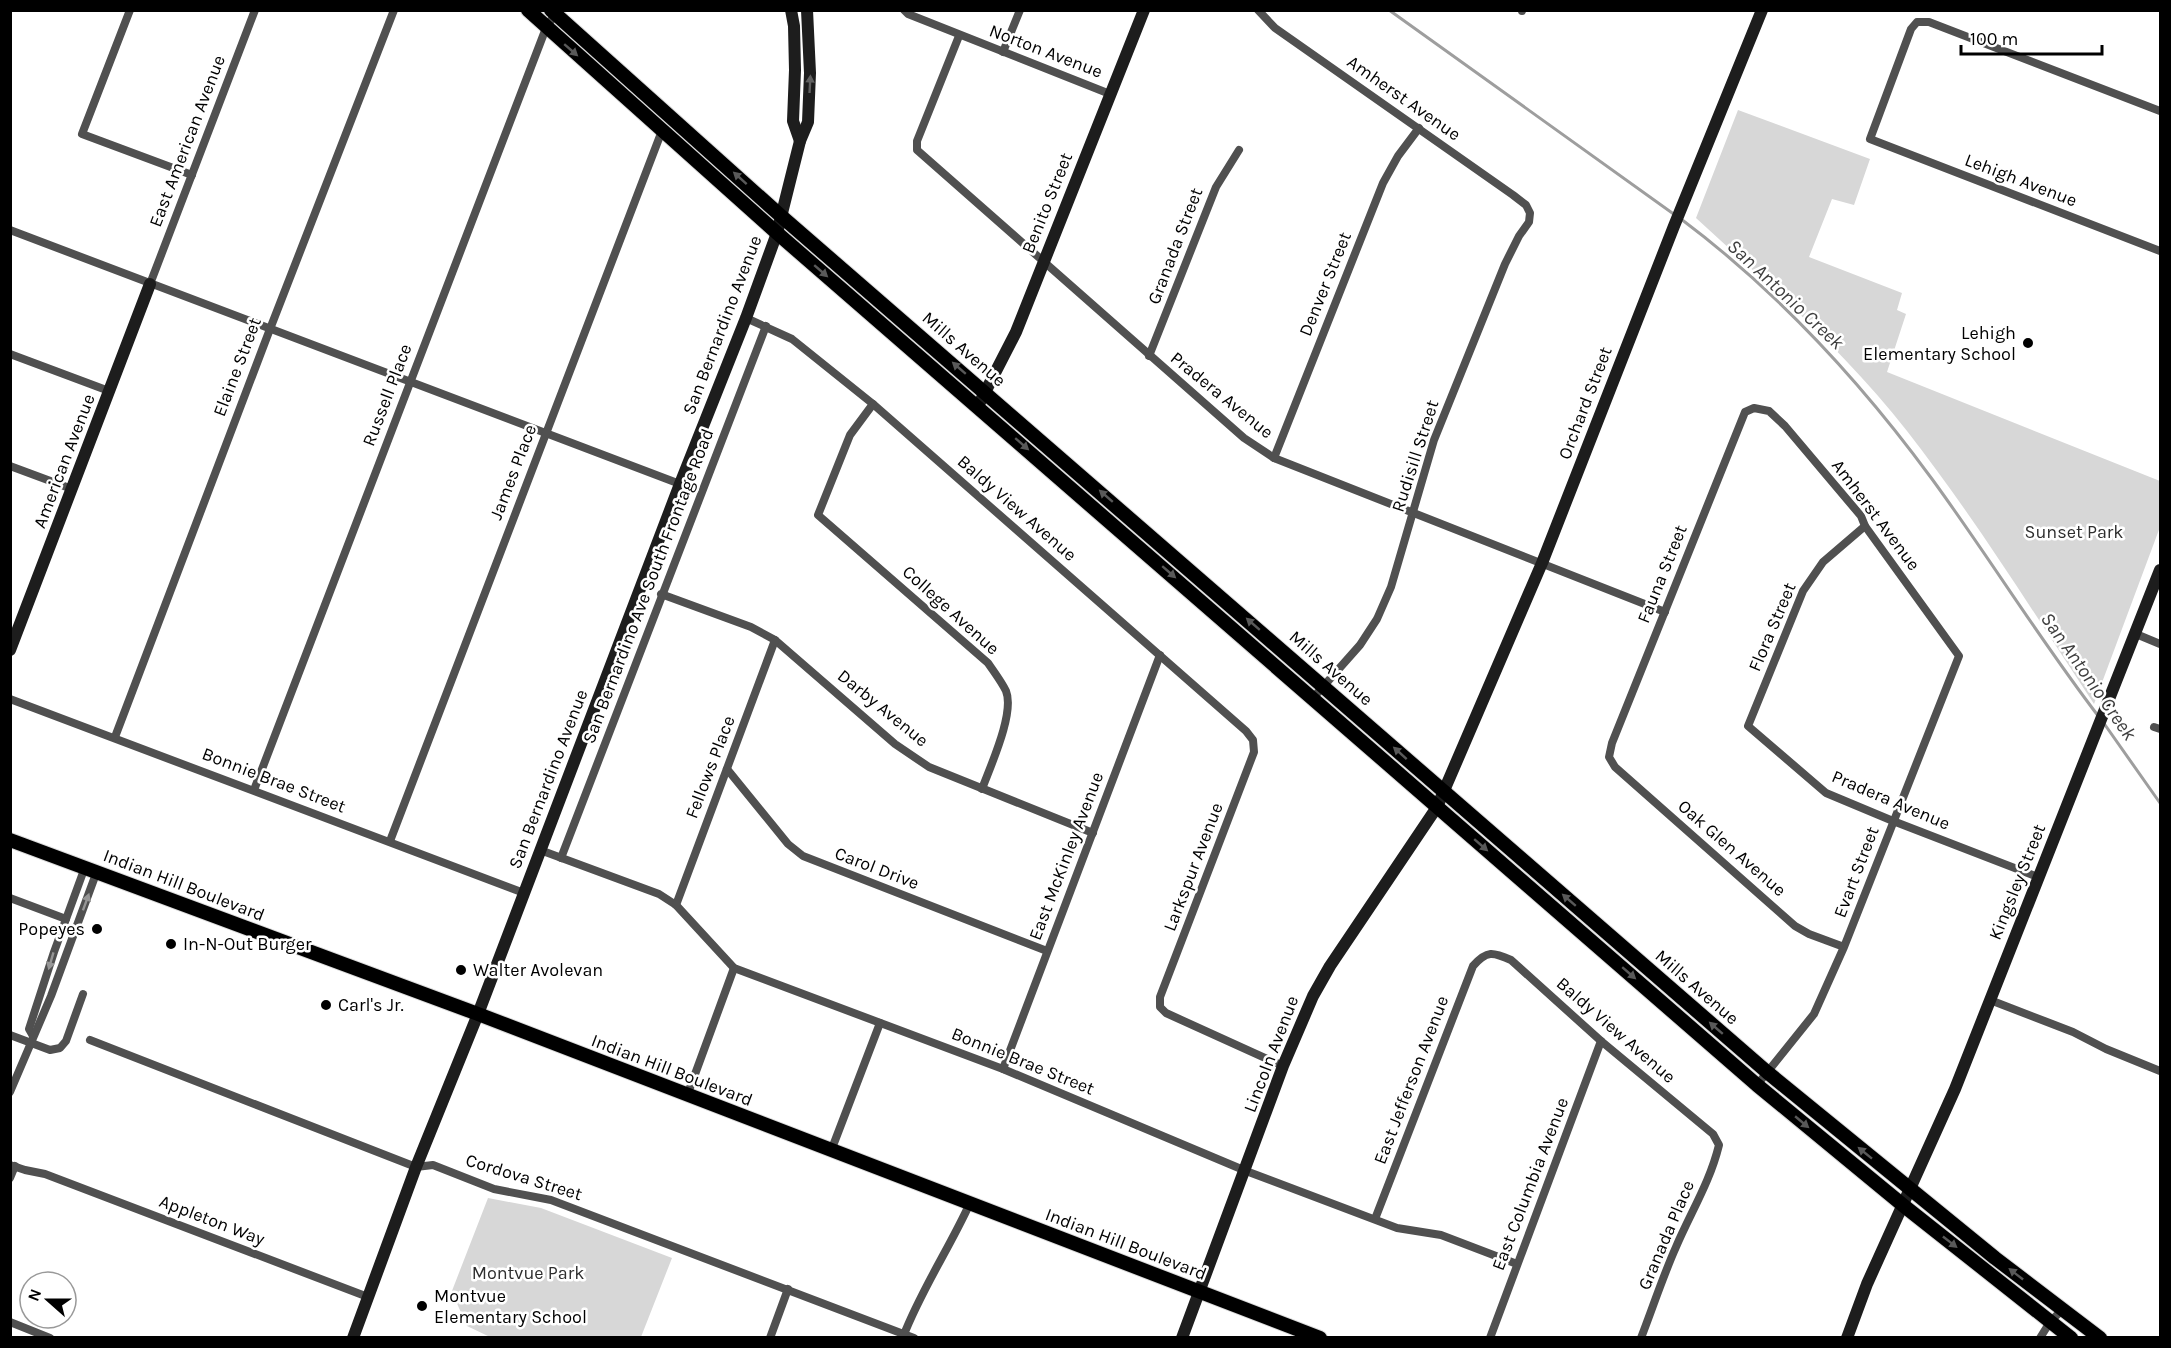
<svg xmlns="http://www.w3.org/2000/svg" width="2171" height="1348" viewBox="0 0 2171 1348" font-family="Karla,sans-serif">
<rect width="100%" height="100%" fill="#fff"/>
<g fill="#d7d7d7">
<path d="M1738,110L1870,159L1854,205L1832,199L1809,257L1902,293L1897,310L1906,314L1887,372L2160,481V527L2094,704C2033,612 1975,518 1907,431C1845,352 1770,286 1696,218Z"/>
<path d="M488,1198L541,1208L672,1258L641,1337H490L467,1326L455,1299L450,1296Z"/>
</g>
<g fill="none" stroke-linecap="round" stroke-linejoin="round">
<g stroke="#9e9e9e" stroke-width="3">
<path d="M1389,10L1675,215"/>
<path d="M1681,219C1777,291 1861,382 1932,479C1989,557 2040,640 2099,717"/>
<path d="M2103,722L2160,803"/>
</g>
<g stroke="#dbdbdb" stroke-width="16">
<g id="primary">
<path d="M528,10L777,233L1757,1085L1904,1206L2071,1338"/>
<path d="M551,10L781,216L1767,1072L1995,1258L2100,1338"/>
<path d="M10,840L478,1014L1320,1338"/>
</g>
</g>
<g stroke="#505050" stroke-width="8">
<path d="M130,10L82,134L192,175"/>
<path d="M904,10L908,14L1110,94"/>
<path d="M1258,10L1275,28L1513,195L1526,205L1530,213L1529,222L1519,236L1505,264L1434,440L1391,587L1377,619L1360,645L1313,698"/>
<path d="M1522,11V10"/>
<path d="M959,36L917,141V150L1244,438L1274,458L1665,612"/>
<path d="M1003,52L1020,10"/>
<path d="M2160,111L1929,22H1917L1911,29L1870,139L2160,251"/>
<path d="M10,230L680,484"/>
<path d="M150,284L255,10"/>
<path d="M746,318L792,339L873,404L1246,731L1253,740L1254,752L1160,997V1007L1166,1013L1283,1066"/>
<path d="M10,354L109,391"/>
<path d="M1149,356L1216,187L1239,150"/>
<path d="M873,404L850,435L818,515L988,663C994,672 1001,681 1006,691C1015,713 990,767 982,789"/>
<path d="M1274,458L1383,183L1398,156L1419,128"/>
<path d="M10,466L72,489"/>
<path d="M1865,526L1823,562L1803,591L1748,726L1826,793L1893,821L2038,877"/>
<path d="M661,594L751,627L775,640L895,744L929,767L1093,833"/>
<path d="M2136,634L2160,644"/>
<path d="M10,699L524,893"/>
<path d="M2154,727L2160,729"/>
<path d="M115,737L270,329L394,10"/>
<path d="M727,769L788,844L803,856L1047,951"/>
<path d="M254,790L546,28L555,14"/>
<path d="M390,841L663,128"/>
<path d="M540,850L659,894L676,905L734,968L1003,1069L1246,1171L1397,1228L1441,1235L1517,1264"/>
<path d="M561,858L766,326"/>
<path d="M10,898L66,919"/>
<path d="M676,905L775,640"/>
<path d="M1990,1000L2073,1032L2106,1049L2160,1071"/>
<path d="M10,1035L50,1050L60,1048L66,1041L83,994"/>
<path d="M33,1036L29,1029L54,952L85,867"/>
<path d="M90,1040L416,1167L433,1165L494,1189L551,1200L914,1338"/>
<path d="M1003,1069L1160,655"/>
<path d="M1757,1085L1814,1014L1844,947L1959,656L1865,526L1861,516L1785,426L1769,411L1754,408L1745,412L1612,743L1609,757L1615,767L1795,926L1809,934L1844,947"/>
<path d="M10,1092L51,996L97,871"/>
<path d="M687,1096L734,968"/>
<path d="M831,1151L880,1023"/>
<path d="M10,1165L25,1170L45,1174L368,1297"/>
<path d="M10,1178L15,1166"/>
<path d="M1375,1219L1473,966C1487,950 1493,952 1511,960L1601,1041L1713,1134L1719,1145C1710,1182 1691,1212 1676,1247C1663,1276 1653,1307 1641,1338"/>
<path d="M10,1322L50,1338"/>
<path d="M903,1337C921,1290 949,1249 970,1203"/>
<path d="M770,1338L788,1289"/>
<path d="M1490,1338L1601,1041"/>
<path d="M2040,1338L2050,1322L2062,1310"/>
</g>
<g stroke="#1d1d1d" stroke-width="12">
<path d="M791,10L794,26L795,70L793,121L800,141"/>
<path d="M978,406L1016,332L1144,10"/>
<path d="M10,650L150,284"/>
<path d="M353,1338L416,1167L478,1014L680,484L746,318L777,233L800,141L808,122L810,73L807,10"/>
<path d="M1182,1338L1283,1066L1313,996L1330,966L1437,807L1542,563L1674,226L1762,10"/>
<path d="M1847,1338L1867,1284L1955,1089L2160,570"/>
</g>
<use href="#primary" stroke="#000" stroke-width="14"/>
</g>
<defs><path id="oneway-solid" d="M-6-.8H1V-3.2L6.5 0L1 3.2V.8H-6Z" transform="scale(1.5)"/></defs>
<g fill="#595959">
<use href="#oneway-solid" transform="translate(571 50) rotate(41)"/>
<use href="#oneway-solid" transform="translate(740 178) rotate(-138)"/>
<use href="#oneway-solid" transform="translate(821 271) rotate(41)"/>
<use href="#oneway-solid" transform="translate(959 368) rotate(-139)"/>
<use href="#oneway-solid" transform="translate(1022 444) rotate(41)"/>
<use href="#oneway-solid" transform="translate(1106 496) rotate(-139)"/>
<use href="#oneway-solid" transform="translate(1169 572) rotate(41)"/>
<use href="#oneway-solid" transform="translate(1253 624) rotate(-139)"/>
<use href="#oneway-solid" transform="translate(1400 753) rotate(-138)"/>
<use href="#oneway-solid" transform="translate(1481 845) rotate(41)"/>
<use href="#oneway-solid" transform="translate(1569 900) rotate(-139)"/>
<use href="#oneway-solid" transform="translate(1629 973) rotate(41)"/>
<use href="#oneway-solid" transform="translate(1716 1028) rotate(-139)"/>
<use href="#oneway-solid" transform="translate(1802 1122) rotate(40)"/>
<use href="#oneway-solid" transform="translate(1865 1153) rotate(-141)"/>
<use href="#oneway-solid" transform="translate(1950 1242) rotate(38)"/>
<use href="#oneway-solid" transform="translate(2016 1274) rotate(-142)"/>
</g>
<use fill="#616161" href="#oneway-solid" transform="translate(810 84) rotate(-87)"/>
<g fill="#969696">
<use href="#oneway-solid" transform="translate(86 902) rotate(-70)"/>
<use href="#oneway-solid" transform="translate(51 961) rotate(106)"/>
</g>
<g fill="#000" stroke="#fff" stroke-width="2">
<circle cx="2028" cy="343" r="6"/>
<circle cx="97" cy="929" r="6"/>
<circle cx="171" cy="944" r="6"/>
<circle cx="461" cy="970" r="6"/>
<circle cx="326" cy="1005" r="6"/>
<circle cx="422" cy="1306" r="6"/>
</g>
<g text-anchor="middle" stroke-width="5" stroke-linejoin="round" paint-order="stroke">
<g font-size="18" fill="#000" stroke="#fff">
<text transform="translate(1046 51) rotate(21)" y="6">Norton Avenue</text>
<text transform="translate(1404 98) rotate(35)" y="6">Amherst Avenue</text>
<text transform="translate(187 141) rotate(-69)" y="6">East American Avenue</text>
<text transform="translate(2021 180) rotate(21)" y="6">Lehigh Avenue</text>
<text transform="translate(1047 203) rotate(-68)" y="6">Benito Street</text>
<text transform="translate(1175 246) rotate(-69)" y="6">Granada Street</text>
<text transform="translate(1325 284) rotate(-68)" y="6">Denver Street</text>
<text transform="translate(722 325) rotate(-69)" y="6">San Bernardino Avenue</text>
<text transform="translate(964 349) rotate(41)" y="6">Mills Avenue</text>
<text transform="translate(237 367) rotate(-69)" y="6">Elaine Street</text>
<text transform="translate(387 395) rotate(-69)" y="6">Russell Place</text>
<text transform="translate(1222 395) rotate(39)" y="6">Pradera Avenue</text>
<text transform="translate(1585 403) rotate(-69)" y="6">Orchard Street</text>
<text transform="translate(1415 456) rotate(-72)" y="6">Rudisill Street</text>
<text transform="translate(64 461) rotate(-69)" y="6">American Avenue</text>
<text transform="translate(513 472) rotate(-69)" y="6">James Place</text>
<text transform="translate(1017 508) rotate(41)" y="6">Baldy View Avenue</text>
<text transform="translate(1876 515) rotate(53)" y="6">Amherst Avenue</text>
<text transform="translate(1662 574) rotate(-68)" y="6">Fauna Street</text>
<text transform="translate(648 586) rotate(-69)" y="6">San Bernardino Ave South Frontage Road</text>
<text transform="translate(951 610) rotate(42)" y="6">College Avenue</text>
<text transform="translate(1772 627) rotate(-67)" y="6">Flora Street</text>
<text transform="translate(1331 668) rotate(41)" y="6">Mills Avenue</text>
<text transform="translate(883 708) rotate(39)" y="6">Darby Avenue</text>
<text transform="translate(710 767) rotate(-69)" y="6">Fellows Place</text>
<text transform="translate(548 779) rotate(-69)" y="6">San Bernardino Avenue</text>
<text transform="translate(274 780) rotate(21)" y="6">Bonnie Brae Street</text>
<text transform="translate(1891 800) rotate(23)" y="6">Pradera Avenue</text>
<text transform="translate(1732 848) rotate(41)" y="6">Oak Glen Avenue</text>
<text transform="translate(1066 856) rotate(-69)" y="6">East McKinley Avenue</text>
<text transform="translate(1193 867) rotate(-69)" y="6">Larkspur Avenue</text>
<text transform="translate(877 868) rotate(21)" y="6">Carol Drive</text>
<text transform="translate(1856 872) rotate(-69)" y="6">Evart Street</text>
<text transform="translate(2017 882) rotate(-68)" y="6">Kingsley Street</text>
<text transform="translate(184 885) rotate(21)" y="6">Indian Hill Boulevard</text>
<text transform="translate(1697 987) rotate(41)" y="6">Mills Avenue</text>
<text transform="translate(1616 1030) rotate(41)" y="6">Baldy View Avenue</text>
<text transform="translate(1271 1054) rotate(-69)" y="6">Lincoln Avenue</text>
<text transform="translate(1023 1061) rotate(22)" y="6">Bonnie Brae Street</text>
<text transform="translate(672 1070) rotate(21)" y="6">Indian Hill Boulevard</text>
<text transform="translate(1411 1080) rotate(-69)" y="6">East Jefferson Avenue</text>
<text transform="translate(524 1177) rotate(17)" y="6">Cordova Street</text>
<text transform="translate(1530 1184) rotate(-69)" y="6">East Columbia Avenue</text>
<text transform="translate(212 1220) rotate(21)" y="6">Appleton Way</text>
<text transform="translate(1666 1235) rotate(-67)" y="6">Granada Place</text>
<text transform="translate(1126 1244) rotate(21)" y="6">Indian Hill Boulevard</text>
</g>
<g font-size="18" fill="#000" stroke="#fff" text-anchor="start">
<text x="2016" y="339" text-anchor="end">Lehigh<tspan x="2016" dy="21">Elementary School</tspan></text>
<text x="85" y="935" text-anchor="end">Popeyes</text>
<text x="183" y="950">In-N-Out Burger</text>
<text x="473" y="976">Walter Avolevan</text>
<text x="338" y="1011">Carl's Jr.</text>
<text x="434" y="1302">Montvue<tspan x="434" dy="21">Elementary School</tspan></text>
</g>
<g font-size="18" fill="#2e2e2e" stroke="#fff">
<text x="2074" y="538">Sunset Park</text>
<text x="528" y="1279">Montvue Park</text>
</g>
<g font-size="20" font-style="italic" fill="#3f3f3f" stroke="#fff">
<text transform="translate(1786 294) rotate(43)" y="7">San Antonio Creek</text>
<text transform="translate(2089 676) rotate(55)" y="7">San Antonio Creek</text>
</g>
</g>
<rect width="2171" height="1348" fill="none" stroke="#000000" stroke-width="24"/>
<g transform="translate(48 1300) rotate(291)"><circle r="28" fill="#ffffff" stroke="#999999" stroke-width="1.5"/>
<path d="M0-4.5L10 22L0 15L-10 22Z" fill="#000000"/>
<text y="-9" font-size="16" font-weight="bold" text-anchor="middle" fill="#000000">N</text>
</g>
<path d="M1961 45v9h141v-9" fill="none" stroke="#000000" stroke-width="3"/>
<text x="1970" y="45" font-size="18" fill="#000000" stroke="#ffffff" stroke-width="4.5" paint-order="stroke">100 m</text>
</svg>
